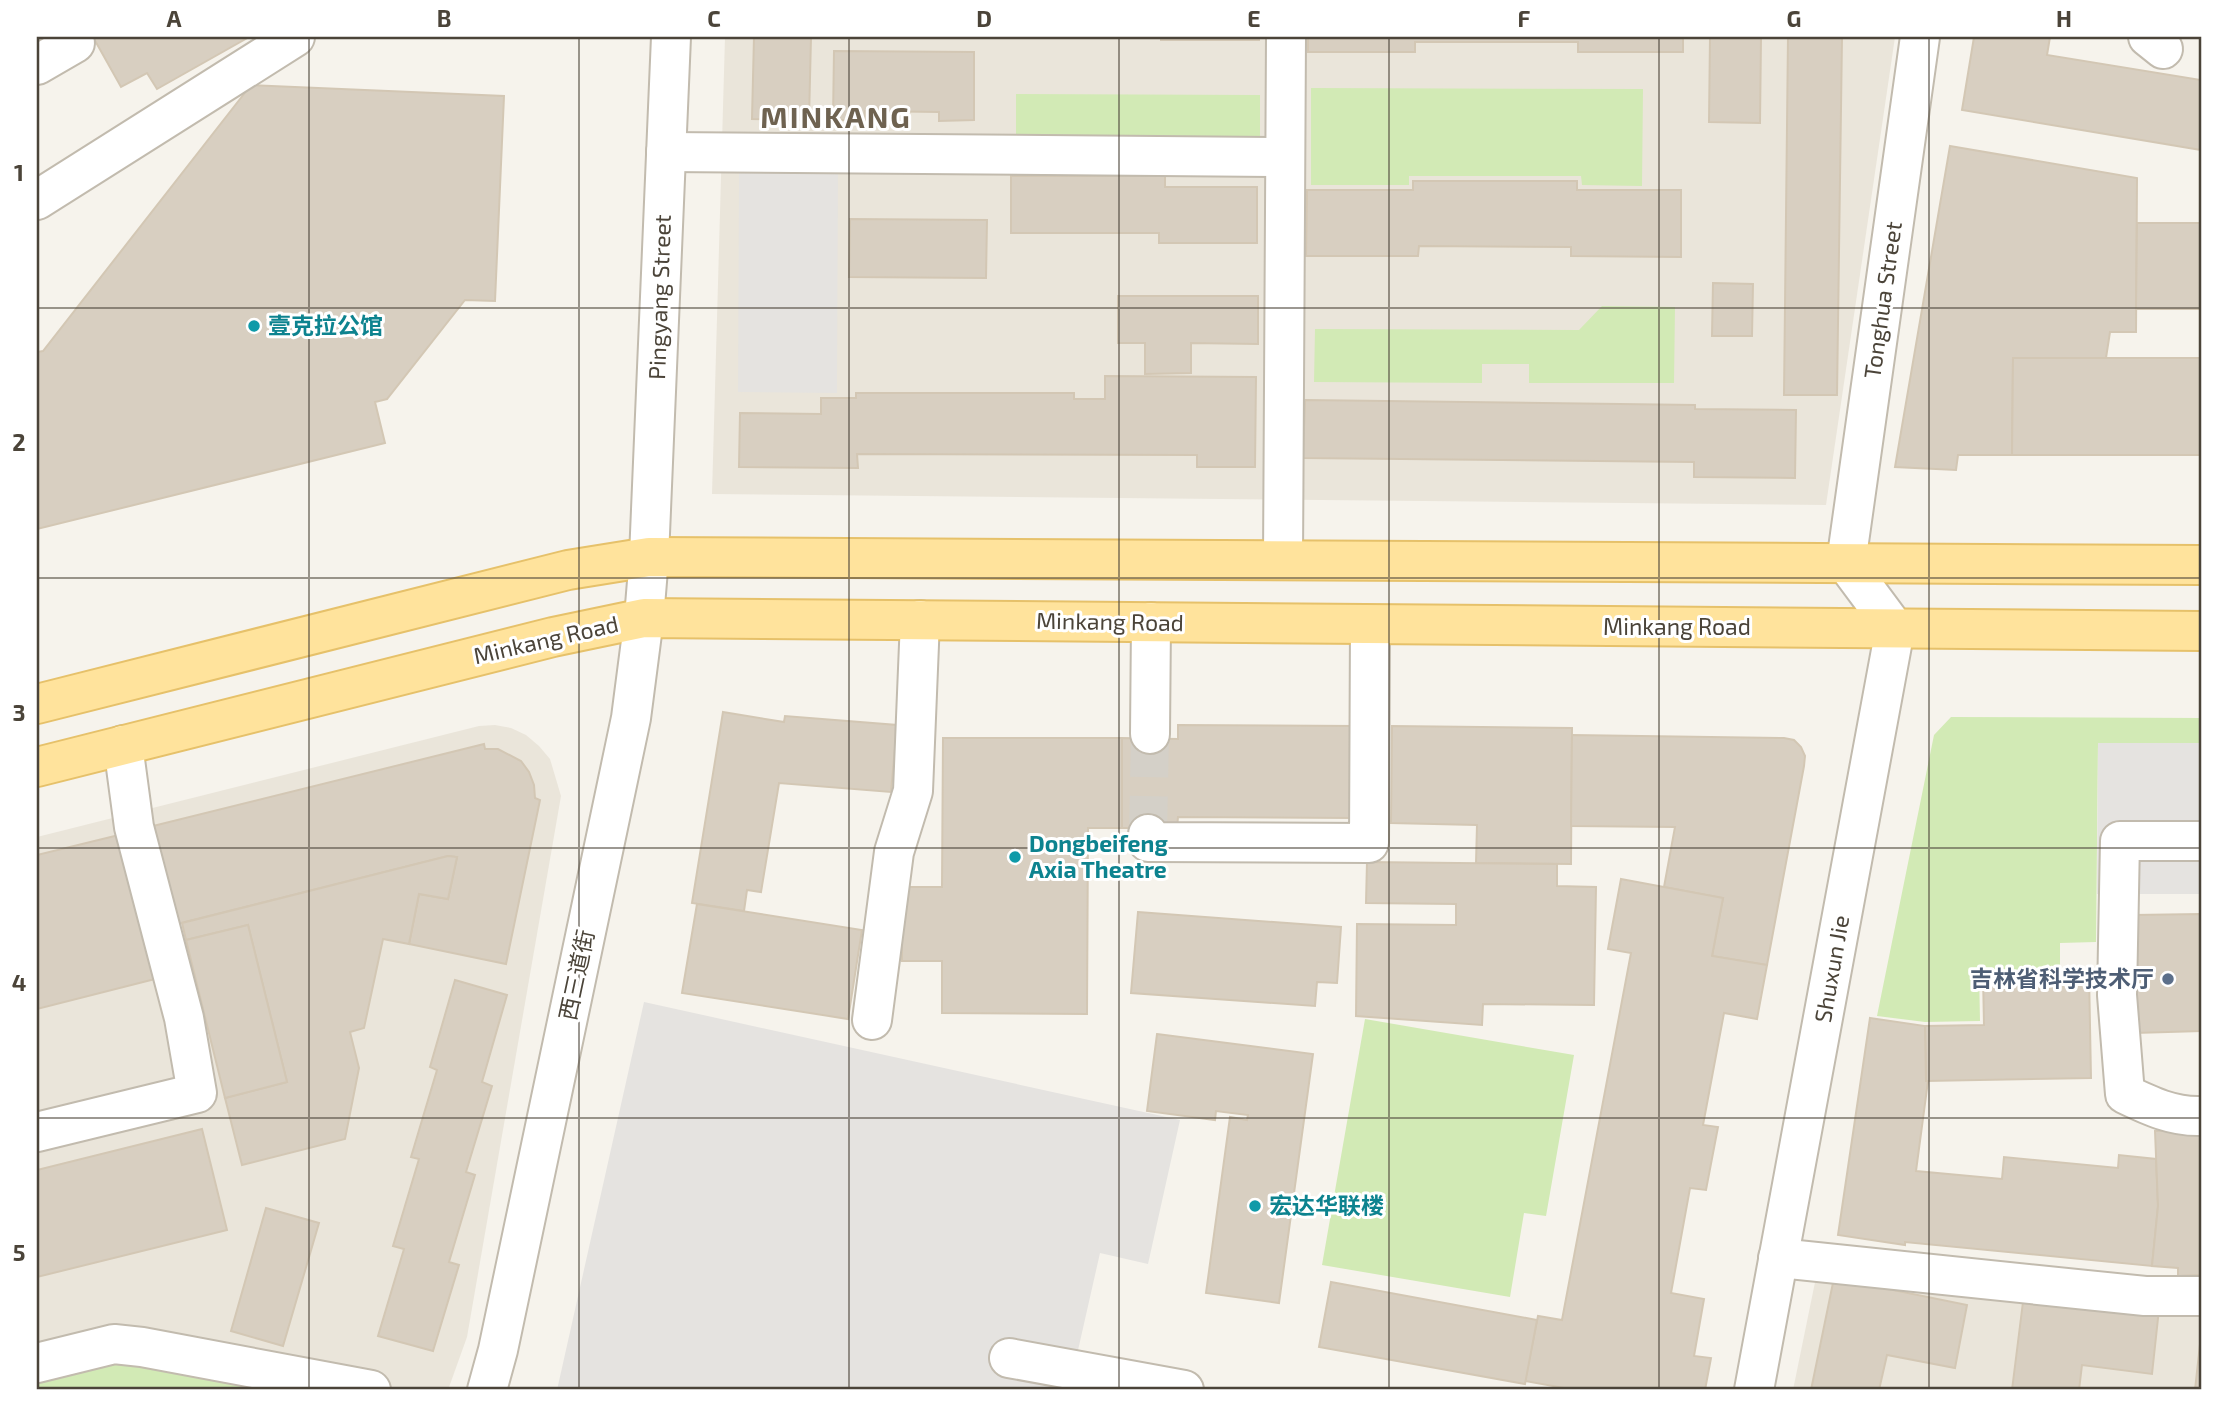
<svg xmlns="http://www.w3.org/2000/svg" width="2238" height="1427" viewBox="0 0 2238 1427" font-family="'Exo 2','Noto Sans SC',sans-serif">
<rect width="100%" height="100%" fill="#f6f3ec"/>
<g fill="#eae5da">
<path d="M725,37H1895L1826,505L712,494Z"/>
<path d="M495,725L511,728L526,735L539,746L550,759L561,796L467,1337L448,1390H37V837L479,726Z"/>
<path d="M1822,1248L2201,1289V1390H1793Z"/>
</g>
<g fill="#d2eab5">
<path d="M1311,88L1643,89L1642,186L1582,185L1581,176H1409V185H1311Z"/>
<path d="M1016,94L1260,95V142H1016Z"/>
<path d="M1602,306L1675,307L1674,383H1529V364H1482V383L1314,382L1315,329L1579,330Z"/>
<path d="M1951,717L2201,718V743H2098L2096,942L2060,943V969L1979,971L1980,1021L1925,1022L1877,1016L1934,735Z"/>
<path d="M1365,1019L1574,1055L1546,1216L1524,1213L1510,1297L1322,1265Z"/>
<path d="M109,1355L287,1390H37V1373Z"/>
</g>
<g fill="#e5e3e0">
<path d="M739,171H838L837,393L738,392Z"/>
<path d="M2098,743H2201V894H2097Z"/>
<path d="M644,1002L1180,1120L1148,1264L1100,1253L1069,1390H557Z"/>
</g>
<g fill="#d8cfc1" stroke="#d3c7b4" stroke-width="2">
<path d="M93,37H249L157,89L147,73L121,87Z"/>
<path d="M754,37H811L809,120L752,119Z"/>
<rect x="1161" y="37" width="98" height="3"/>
<path d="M1308,37H1683V52H1578V42H1415V52H1308Z"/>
<path d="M1710,37H1761L1760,123L1709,122Z"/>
<path d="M1788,37H1842L1837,395H1784Z"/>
<path d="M1974,37H2050L2047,55L2201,80V150L1962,110Z"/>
<path d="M834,51L974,52V120L939,121V112L865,111V120H833Z"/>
<path d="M251,85L504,96L495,301L465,300L387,399L375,402L385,443L37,529V352L43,351Z"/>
<path d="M1950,146L2137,178L2136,332H2110L2106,358H2013L2012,455H1958L1956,470L1895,467Z"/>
<path d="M1011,176H1165V187H1257V243H1159V233H1011Z"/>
<path d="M1413,181H1577V190H1681V257L1571,256V247L1419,246L1418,256H1306L1307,190H1413Z"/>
<path d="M850,219L987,220L986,278L849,277Z"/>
<path d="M2137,223H2201V309H2136Z"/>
<path d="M1713,283L1753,284L1752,336H1712Z"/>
<path d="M1118,296H1258V344L1191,343V373L1145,374V343H1118Z"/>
<path d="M2013,358H2201V455H2012Z"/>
<path d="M1105,376L1256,377L1255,467H1197V455L857,454L858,468L739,467L740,413L821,414V398H856V393H1074V399H1105Z"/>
<path d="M1305,400L1695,405V409L1796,410L1795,478L1694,477V462L1303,458Z"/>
<path d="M723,712L784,722L785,716L897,725L891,792L779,783L761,892L747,890L744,911L692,903Z"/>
<path d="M1178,725L1355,726L1354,818L1178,817L1177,828H1122V738L1178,739Z"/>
<path d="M1392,726L1572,728L1571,864L1476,863L1477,825L1391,823Z"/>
<path d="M1572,735L1784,738L1794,740L1801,747L1805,756L1804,766L1767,965L1712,956L1723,898L1664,887L1675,827L1571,826Z"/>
<path d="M943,738H1122V828H1088L1087,1014L942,1013V961H902V887H942Z"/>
<path d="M484,744L485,749H498L521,761L529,772L534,785L535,798L540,800L506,964L409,944L419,894L448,899L457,857L448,856L169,926L145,828Z"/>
<path d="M123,834L159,978L37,1009V855Z"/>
<path d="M448,856L457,857L448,899L419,894L409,944L383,939L364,1028L350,1032L359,1068L345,1139L242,1165L225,1098L287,1082L248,925L186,940L182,923Z"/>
<path d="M1367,862L1557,864V886L1596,887L1594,1005L1483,1004L1482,1025L1356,1016L1357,924L1456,925V904L1366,903Z"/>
<path d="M1621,879L1723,898L1712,956L1767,965L1757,1019L1724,1013L1703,1125L1718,1127L1706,1190L1690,1188L1671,1293L1704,1299L1694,1356L1711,1358L1705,1390H1575L1525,1381L1538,1316L1562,1320L1631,953L1608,949Z"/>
<path d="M697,904L862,930L848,1019L682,993Z"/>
<path d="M1138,912L1341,927L1337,983L1317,982L1315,1006L1131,993Z"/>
<path d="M2200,914L2201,1031L2135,1033L2134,915Z"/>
<path d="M248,925L287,1082L225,1098L186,940Z"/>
<path d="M2089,973L2091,1078L1926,1081L1925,1026L1984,1025L1983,975Z"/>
<path d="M455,980L507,995L482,1082L492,1086L466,1172L475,1175L449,1262L459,1265L433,1351L378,1336L404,1249L393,1246L419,1159L411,1157L437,1070L430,1067Z"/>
<path d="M1870,1018L1925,1026L1926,1081H1928L1916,1171L2002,1179L2004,1157L2118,1168L2119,1155L2156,1159L2158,1206L2152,1266L1905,1242V1245L1838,1235Z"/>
<path d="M1157,1034L1313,1054L1279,1303L1206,1293L1230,1117L1247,1120L1248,1115L1216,1111L1215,1120L1147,1111Z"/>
<path d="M202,1129L227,1230L37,1277V1170Z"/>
<path d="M2201,1129V1275L2178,1276V1268L2152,1266L2158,1206L2155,1131Z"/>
<path d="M266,1208L319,1223L283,1346L231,1331Z"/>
<path d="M1834,1278L1967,1305L1955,1368L1887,1355L1879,1390H1811Z"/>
<path d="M1331,1282L1537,1320L1525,1384L1319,1347Z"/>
<path d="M2024,1294L2159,1309L2152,1374L2082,1365L2079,1390H2012Z"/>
<path d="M2201,1335V1390H2195Z"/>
</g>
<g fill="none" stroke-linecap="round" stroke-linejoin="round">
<path stroke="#d4d0c8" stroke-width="38" stroke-dasharray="38 19" stroke-linecap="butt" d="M1148,834L1150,734"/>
<g stroke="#c2bbae" stroke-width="42">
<g id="minor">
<path d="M2148,37L2163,49"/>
<path d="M37,65L75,43"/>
<path d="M666,152L1285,157"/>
<path d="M37,200L295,37"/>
<path d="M1283,560L1286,37"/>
<path d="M1150,734L1151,622"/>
<path d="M1148,834V842L1369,843L1370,625"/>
<path d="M2201,841H2120L2117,995L2125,1094C2150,1106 2173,1117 2201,1116"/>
<path d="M872,1020L894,852L913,791L920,620"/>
<path d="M37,1132L197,1093L184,1018L134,827L123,745"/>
<path d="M1778,1258L2145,1296H2201"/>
<path d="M1009,1358L1184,1390"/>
<path d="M37,1363L114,1344L142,1347L371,1390"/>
<path d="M487,1390L498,1350L631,718L644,618L649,557L671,37"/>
<path d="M1754,1390L1895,629L1846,563L1920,37"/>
</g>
</g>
<g stroke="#e6c16a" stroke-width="42">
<g id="major">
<path d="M37,704L568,570L649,557L2201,565"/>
<path d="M37,767L553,637L644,618L2201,631"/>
</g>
</g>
<use href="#minor" stroke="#fff" stroke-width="38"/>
<use href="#major" stroke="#ffe39c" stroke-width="38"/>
</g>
<path fill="none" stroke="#4b4439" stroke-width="2" stroke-opacity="0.55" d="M309,37V1390M579,37V1390M849,37V1390M1119,37V1390M1389,37V1390M1659,37V1390M1929,37V1390M37,308H2201M37,578H2201M37,848H2201M37,1118H2201"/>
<g fill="#0f9aa8" stroke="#fff" stroke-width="2.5">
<circle cx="254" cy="326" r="7"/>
<circle cx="1015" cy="857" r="7"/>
<circle cx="1255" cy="1206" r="7"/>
</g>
<circle fill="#5c6f8a" stroke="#fff" stroke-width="2.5" cx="2168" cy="979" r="7"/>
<g text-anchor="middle" stroke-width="6" stroke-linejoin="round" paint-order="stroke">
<g font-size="23" fill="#4b4439" stroke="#fff">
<text transform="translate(660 297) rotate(-88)" y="8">Pingyang Street</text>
<text transform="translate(1883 300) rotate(-82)" y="8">Tonghua Street</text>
<text transform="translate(1110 622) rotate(1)" y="8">Minkang Road</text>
<text x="1677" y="635">Minkang Road</text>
<text transform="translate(546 640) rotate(-13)" y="8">Minkang Road</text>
<text transform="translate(1832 969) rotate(-80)" y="8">Shuxun Jie</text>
<text transform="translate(577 975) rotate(-78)" y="8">西三道街</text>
</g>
<g font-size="23" font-weight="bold" fill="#0d838f" stroke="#fff" text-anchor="start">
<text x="268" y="334">壹克拉公馆</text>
<text x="1029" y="852">Dongbeifeng<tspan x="1029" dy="26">Axia Theatre</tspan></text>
<text x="1269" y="1214">宏达华联楼</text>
</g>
<g font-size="23" font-weight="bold" fill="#4e5e75" stroke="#fff" text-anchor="end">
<text x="2154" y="987">吉林省科学技术厅</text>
</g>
<g font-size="30" font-weight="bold" letter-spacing="2" fill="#6e6250" stroke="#fff">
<text x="836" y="128">MINKANG</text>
</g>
</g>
<rect width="2238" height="1427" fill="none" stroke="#ffffff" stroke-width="77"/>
<rect x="38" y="38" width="2162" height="1350" fill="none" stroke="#4b4439" stroke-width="2.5"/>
<g font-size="23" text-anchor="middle" font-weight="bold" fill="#4b4439">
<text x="174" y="27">A</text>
<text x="444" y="27">B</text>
<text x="714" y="27">C</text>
<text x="984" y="27">D</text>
<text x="1254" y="27">E</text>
<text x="1524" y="27">F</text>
<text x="1794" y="27">G</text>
<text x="2064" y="27">H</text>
<text x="19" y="181">1</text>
<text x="19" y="451">2</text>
<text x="19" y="721">3</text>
<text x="19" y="991">4</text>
<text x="19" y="1261">5</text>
</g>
</svg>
